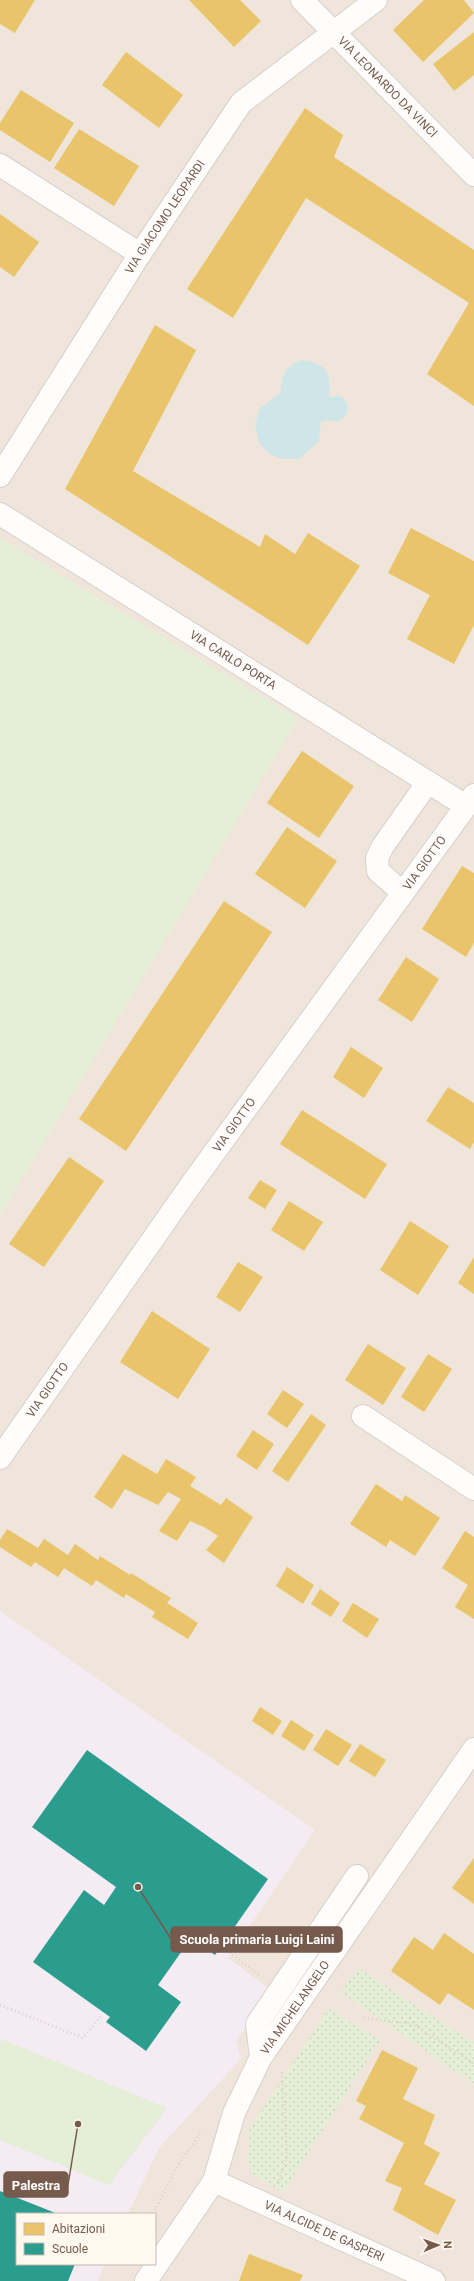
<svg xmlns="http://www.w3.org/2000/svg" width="474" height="2281" viewBox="0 0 474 2281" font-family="Roboto,sans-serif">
<defs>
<pattern id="park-dots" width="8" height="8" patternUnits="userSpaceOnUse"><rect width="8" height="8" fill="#e5eed7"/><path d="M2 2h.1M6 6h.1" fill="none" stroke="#c8ceba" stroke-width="1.8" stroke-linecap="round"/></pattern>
</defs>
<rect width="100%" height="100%" fill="#f7f3ec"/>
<path fill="#f0e5da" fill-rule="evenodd" d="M0,0H474V2281H0ZM17,2214H155V2264H17Z"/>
<path fill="#f4ebf3" d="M0,1611L315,1830L228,1958L271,1990L236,2041L241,2059L159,2148L128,2214H17V2264H105L98,2281H0Z"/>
<g fill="#e5eed7">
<path d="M0,538L298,719L0,1215Z"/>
<path d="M2,2039L167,2108L109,2185L0,2140V2044Z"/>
</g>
<g fill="url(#park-dots)">
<path d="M358,1968L474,2043V2084L341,1992Z"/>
<path d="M329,2009L380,2040L283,2192L254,2175L248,2164L250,2128Z"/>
</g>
<path fill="#cee6e7" d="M301,360C326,363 332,372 329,397C332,397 336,396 339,396C349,399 351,414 342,419C336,423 328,419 321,421L319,441L299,459H282L269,454L259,442L255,424L260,408L281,393C281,375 284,368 301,360Z"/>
<g fill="#e9c46a">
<path d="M0,0H35L15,33L0,24Z"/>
<path d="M189,0H240L261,21L234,47Z"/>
<path d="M424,0H464L474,13L423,62L393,30Z"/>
<path d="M474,32V75L454,91L433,64Z"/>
<path d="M126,52L183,95L159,128L102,85Z"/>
<path d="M21,90L74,123L50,162L0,130V123Z"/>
<path d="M305,108L343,135L334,157L474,250V406L427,374L469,303L306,198L233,318L187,289Z"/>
<path d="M79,129L139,166L114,206L54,168Z"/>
<path d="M0,214L39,242L14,277L0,267Z"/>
<path d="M155,325L196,350L133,471L260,547L265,534L295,554L308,533L360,566L308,645L65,489Z"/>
<path d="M411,528L474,561V625L454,664L407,639L430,595L388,573Z"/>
<path d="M302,751L354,786L319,838L267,803Z"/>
<path d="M287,827L337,861L305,908L255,874Z"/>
<path d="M462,866L474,873V943L466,957L422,929Z"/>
<path d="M224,901L272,932L126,1151L79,1119Z"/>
<path d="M406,957L439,979L412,1022L378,1000Z"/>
<path d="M351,1047L383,1068L364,1098L333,1077Z"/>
<path d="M448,1087L474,1103V1142L470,1149L426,1121Z"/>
<path d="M302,1110L387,1164L365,1199L280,1144Z"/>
<path d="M69,1157L104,1181L44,1267L9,1244Z"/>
<path d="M260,1180L277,1190L265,1209L248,1198Z"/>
<path d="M289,1201L323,1222L304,1251L271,1230Z"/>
<path d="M410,1221L449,1246L418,1295L380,1270Z"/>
<path d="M474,1257V1294L458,1283Z"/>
<path d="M238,1262L263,1277L240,1312L216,1297Z"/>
<path d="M152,1311L210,1349L178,1399L120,1362Z"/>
<path d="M368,1344L406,1368L383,1405L345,1380Z"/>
<path d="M428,1354L452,1369L424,1412L401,1397Z"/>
<path d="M283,1390L304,1404L287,1428L267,1414Z"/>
<path d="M311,1414L326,1425L288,1482L272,1471Z"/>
<path d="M253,1430L274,1444L257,1470L236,1456Z"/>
<path d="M123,1454L157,1474L166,1459L196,1477L190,1486L221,1505L226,1498L253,1517L224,1563L206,1550L218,1536L204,1527L190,1521L177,1541L159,1531L181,1499L168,1492L158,1505L125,1489L112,1509L94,1497Z"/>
<path d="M376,1484L402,1501L405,1495L440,1518L415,1556L390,1540L386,1547L350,1524Z"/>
<path d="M7,1529L38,1548L44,1539L68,1555L75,1544L98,1560L100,1556L130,1575L131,1573L171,1598L167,1603L198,1623L188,1639L152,1617L155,1612L126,1594L124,1598L96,1580L92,1586L64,1568L58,1577L35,1562L31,1567L0,1547V1540Z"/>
<path d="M465,1531L474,1537V1619L455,1607L468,1585L442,1568Z"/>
<path d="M287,1567L314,1585L303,1604L276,1586Z"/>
<path d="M320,1589L340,1603L331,1617L311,1604Z"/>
<path d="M353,1603L379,1619L367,1638L342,1621Z"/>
<path d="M260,1707L282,1721L273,1735L252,1721Z"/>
<path d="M291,1720L314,1735L304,1751L281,1736Z"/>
<path d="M326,1729L352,1745L338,1766L313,1750Z"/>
<path d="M360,1744L386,1760L375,1777L349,1761Z"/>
<path d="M474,1858V1904L452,1888Z"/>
<path d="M444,1933L474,1954V2010L448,1993L440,2005L391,1971L414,1937L433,1950Z"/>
<path d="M382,2050L418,2068L403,2099L435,2115L424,2144L440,2153L424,2184L456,2200L438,2235L393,2210L402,2188L385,2181L404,2143L359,2119L366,2106L356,2101Z"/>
<path d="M249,2254L303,2275L300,2281H239Z"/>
</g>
<g fill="#2a9d8f">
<path d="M87,1750L268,1879L215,1955L191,1938L158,1985L181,2002L146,2051L106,2022L110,2017L33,1962L84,1890L104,1905L116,1887L32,1827Z"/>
<path d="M0,2191L58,2214H17V2264H75L68,2281H0Z"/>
</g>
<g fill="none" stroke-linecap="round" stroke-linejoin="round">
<g stroke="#d7d0ca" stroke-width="24">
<g id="minor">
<path id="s1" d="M302,0L474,175"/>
<path d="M0,165L140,254"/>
<path id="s2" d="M0,476L140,254L241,103L376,0"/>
<path id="s3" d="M0,514L466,806"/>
<path d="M403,893L378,871L377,858L383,846L428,782"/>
<path d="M363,1416L474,1489"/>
<path id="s4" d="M0,1458L190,1186L474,795"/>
<path d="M261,2057L257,2024L357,1876"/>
<path id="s5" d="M214,2181L434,2281"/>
<path id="s6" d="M146,2281L214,2181L234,2113L261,2057L474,1749"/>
</g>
</g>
<g stroke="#dad2ce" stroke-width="2.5" stroke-dasharray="1 3" stroke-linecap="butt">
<path d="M226,1950L261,1976"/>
<path d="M0,2005L83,2038L101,2016"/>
<path d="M364,2018L414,2024L474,2064"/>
<path d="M278,2184L287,2155L282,2072"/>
<path d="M153,2214L178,2165L200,2134"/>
</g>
<use href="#minor" stroke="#fefdfc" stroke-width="22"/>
</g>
<g text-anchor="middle" stroke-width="4" stroke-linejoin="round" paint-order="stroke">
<g font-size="12" fill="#765a4c" stroke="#fef8ee">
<text dy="4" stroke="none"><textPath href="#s1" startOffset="122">VIA LEONARDO DA VINCI</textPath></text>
<text dy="4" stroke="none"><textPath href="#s2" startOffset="307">VIA GIACOMO LEOPARDI</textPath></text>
<text dy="4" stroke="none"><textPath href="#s3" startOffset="275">VIA CARLO PORTA</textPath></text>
<text dy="4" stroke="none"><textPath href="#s4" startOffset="731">VIA GIOTTO</textPath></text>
<text dy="4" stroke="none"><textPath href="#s4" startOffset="407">VIA GIOTTO</textPath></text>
<text dy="4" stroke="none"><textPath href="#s4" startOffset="83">VIA GIOTTO</textPath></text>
<text dy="4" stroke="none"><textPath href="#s6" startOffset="314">VIA MICHELANGELO</textPath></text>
<text dy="4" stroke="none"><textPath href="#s5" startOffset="121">VIA ALCIDE DE GASPERI</textPath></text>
</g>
</g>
<path fill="none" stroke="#765a4c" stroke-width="1.5" d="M138 1887L171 1939M78 2124L68 2185"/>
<g fill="#765a4c" stroke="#fef8ee" stroke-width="1.5">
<circle cx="138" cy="1887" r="4"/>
<circle cx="78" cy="2124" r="4"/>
</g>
<g fill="#765a4c" stroke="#765a4c" stroke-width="1.5">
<rect x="171" y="1927" width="171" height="25" rx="4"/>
<rect x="4" y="2172" width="64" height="25" rx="4"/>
</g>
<g font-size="13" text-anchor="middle" font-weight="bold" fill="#fff">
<text x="257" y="1944">Scuola primaria Luigi Laini</text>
<text x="36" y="2190">Palestra</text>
</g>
<rect x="16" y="2213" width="140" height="52" fill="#fef8ee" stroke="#c8b9ad"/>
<rect x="24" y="2223" width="20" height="12" fill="#e9c46a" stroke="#c8b9ad"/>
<text x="52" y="2233" font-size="12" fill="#765a4c">Abitazioni</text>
<rect x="24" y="2243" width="20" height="12" fill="#2a9d8f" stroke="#c8b9ad"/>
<text x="52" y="2253" font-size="12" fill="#765a4c">Scuole</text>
<g transform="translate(438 2245) rotate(88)" stroke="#fef8ee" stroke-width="3" paint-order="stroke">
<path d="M0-3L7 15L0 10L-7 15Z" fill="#765a4c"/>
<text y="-6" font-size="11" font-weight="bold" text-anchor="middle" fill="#765a4c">N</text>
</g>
</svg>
